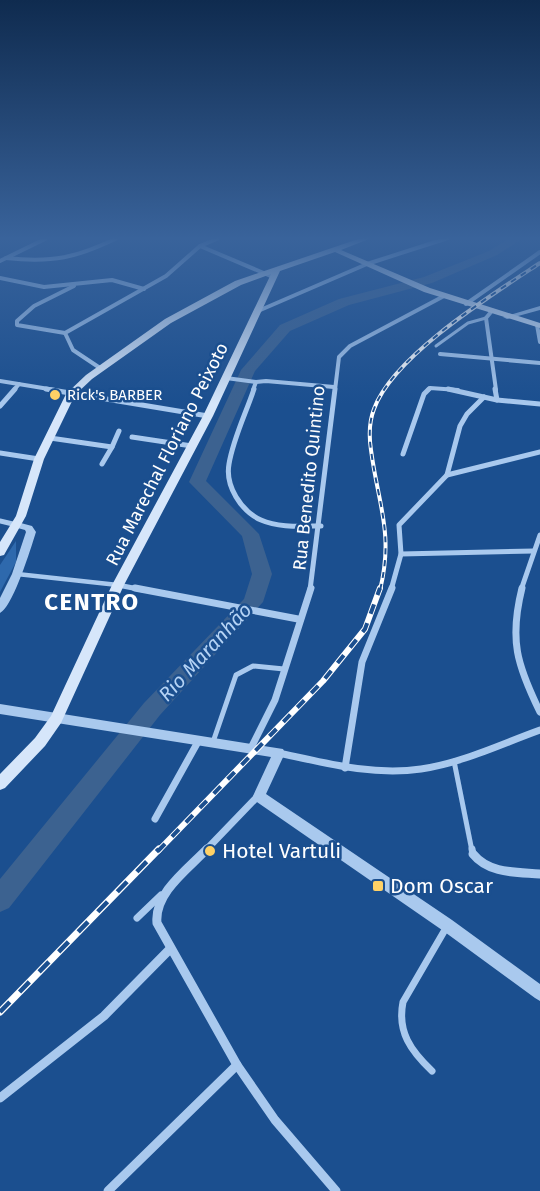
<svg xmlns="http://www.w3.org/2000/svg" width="540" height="1191" viewBox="0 0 540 1191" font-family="'Fira Sans',sans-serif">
<rect width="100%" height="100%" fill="#1b4f8f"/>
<path fill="#2e69ad" d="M16,541V562L0,592V565Z"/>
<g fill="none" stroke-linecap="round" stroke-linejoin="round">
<path fill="#3c6290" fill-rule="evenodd" d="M511,237H525L497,255L432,283L349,305L290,331L255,371L206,481L259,534L272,574L263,602L160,715L9,908L0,912V879L144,703L244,599L252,574L242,536L189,482L241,370L280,325L339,299L424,277L489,251Z"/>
<path stroke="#a9c9ee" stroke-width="3" d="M436,346L468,323L486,318"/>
<g stroke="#a9c9ee" stroke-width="5">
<path d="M213,742L236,675L253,666L284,669"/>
<path d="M454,761L472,851"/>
</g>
<g stroke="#a9c9ee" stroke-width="7">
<path d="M472,849L473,854"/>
<path d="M137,918L161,895"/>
<path d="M432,1071C411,1051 397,1032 403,1002L446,928"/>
</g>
<path stroke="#a9c9ee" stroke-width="4.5" d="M17,574L118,585"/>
<g stroke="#a9c9ee" stroke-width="4">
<path d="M200,246L273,277"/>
<path d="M6,258C52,263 77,258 119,237"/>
<path d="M0,261L49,237"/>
<path d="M0,278L44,287L112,280L144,289"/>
<path d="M466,304L540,252"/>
<path d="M258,311L367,264L451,237"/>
<path d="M491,312L486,318L496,390"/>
<path d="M537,325L540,342"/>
<path d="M65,333L17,325V321L34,306L74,286"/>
<path d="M440,354L540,363"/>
<path d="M100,368L73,350L65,333L166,276L200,246L221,237"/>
<path d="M226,378L256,382"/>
<path d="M0,381L55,390"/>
<path d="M14,390L19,384"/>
<path d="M253,390L256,382L266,381L334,387"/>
<path d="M335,390L339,357L350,346L444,296"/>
<path d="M428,390L430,388L458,390"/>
</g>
<g stroke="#a9c9ee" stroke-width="5">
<path d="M46,389L208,416"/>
<path d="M254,389C246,413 233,439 229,464C225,486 241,511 261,520C279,528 302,526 321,526"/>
<path d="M448,389L497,400L540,404"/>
<path d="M495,389L497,400"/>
<path d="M0,406L15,389"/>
<path d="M132,437L192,446"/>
<path d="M50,438L112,447L102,464"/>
<path d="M112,447L119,431"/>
<path d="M0,453L39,459"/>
<path d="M403,454L424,394L429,389"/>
<path d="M447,475L540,452"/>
<path d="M0,521L17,525"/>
<path d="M401,554L534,551"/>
<path d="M118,585L143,590"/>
<path d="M310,590L335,389"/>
<path d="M391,590L401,554L399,525L447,475L460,426L467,414L484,397"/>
<path d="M521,590L540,535"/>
</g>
<g stroke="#a9c9ee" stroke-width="7">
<path d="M135,588L298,619"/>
<path d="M522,588C509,640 517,665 540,712"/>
<path d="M251,748L275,700L311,588"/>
<path d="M279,753C325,763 373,776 421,769C462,763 501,744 540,730"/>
<path d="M345,768L362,662L392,588"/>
<path d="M155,819L199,740"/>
<path d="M205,851L258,796"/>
</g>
<g stroke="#a9c9ee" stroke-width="9">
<path d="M207,849C188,869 154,893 157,923L237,1065L275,1120L336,1191"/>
<path d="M473,854C489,874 517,872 540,874"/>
<path d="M0,1098L104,1016L170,949"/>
<path d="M108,1191L237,1065"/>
</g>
<g fill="#a9c9ee" fill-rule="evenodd">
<path d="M540,306V310L507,319L503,317Z"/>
<path d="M17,522L32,526L36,532C31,548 13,607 0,613V598L12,574L26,532L25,530L14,527L12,525L14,523Z"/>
<path d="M0,704L283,749L285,753L266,794L452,920L540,984V1001L535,998L442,930L254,800L253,796L271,757L0,714Z"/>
</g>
<path fill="#d6e6fa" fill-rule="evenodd" d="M364,237H374L341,250L430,288L540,323V328L424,292L335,252L280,271L213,416L124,585L61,723L45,746L5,788L0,790V774L35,738L51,716L112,585L203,416L271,274L241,285L171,323L92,379L75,395L44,459L26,516L4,555L0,556V542L16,516L34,459L66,394L86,375L165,319L235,281Z"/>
<g stroke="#fff" stroke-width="4">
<path id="rail-far2" d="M380,590C394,533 378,504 371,450C369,437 369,422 374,409C393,356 493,294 540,263"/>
</g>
<g stroke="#fff" stroke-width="6">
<path id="rail-far1" d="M158,851L323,681L365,629L380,588"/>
</g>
<g stroke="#fff" stroke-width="7">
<path id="rail" d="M0,1012L159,849"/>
</g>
<use href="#rail-far2" stroke="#1b4f8f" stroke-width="2" stroke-dasharray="6" stroke-linecap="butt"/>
<use href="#rail-far1" stroke="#1b4f8f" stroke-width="4" stroke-dasharray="10" stroke-linecap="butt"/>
<use href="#rail" stroke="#1b4f8f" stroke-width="4.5" stroke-dasharray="14" stroke-linecap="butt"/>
</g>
<linearGradient id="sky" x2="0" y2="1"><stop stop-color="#0f2b4f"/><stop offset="0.59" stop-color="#39639b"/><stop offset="1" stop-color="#39639b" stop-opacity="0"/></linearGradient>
<rect width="540" height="404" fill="url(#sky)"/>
<g fill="#ffd166" stroke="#1b4f8f" stroke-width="2">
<circle cx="55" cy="395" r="6"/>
<circle cx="210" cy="851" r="6"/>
<rect x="372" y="880" width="12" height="12" rx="3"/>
</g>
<g text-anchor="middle" stroke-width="5" stroke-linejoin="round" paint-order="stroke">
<g font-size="15" fill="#fff" stroke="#1b4f8f" text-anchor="start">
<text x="67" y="400">Rick's BARBER</text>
</g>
<g font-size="18" fill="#fff" stroke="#1b4f8f">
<text transform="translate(167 454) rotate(-63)" y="6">Rua Marechal Floriano Peixoto</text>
<text transform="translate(309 478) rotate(-84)" y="6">Rua Benedito Quintino</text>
</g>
<g font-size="20" font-style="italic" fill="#b5d3f5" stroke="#1b4f8f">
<text transform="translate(205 652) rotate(-47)" y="7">Rio Maranhão</text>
</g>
<g font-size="21" fill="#fff" stroke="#1b4f8f" text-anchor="start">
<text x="222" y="858">Hotel Vartuli</text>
<text x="390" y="893">Dom Oscar</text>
</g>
<g font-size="24" font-weight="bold" letter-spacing="1.5" fill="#fff" stroke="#1b4f8f">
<text x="92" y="610">CENTRO</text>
</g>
</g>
</svg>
